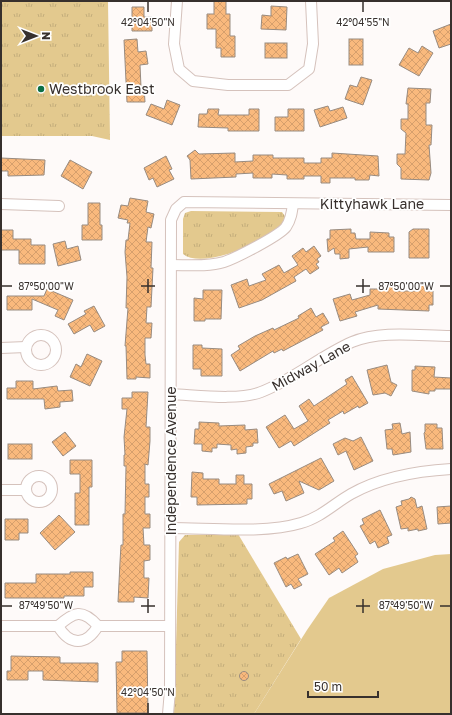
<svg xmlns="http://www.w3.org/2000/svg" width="452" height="715" viewBox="0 0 452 715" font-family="'Golos Text',sans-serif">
<defs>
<pattern id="park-tufts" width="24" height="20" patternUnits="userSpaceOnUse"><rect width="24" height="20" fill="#e3c98e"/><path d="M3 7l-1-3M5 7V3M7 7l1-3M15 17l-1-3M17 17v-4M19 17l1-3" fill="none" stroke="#c3ad7b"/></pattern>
<pattern id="building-cross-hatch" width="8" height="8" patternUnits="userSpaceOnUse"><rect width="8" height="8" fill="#f9b97d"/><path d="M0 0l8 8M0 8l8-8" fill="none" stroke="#d69f6c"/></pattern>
</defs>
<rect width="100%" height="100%" fill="#fefaf9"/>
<path fill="#e3c98e" d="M451,554V714H254L307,630L329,598L383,569L435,555Z"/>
<g fill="url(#park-tufts)">
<path d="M1,1H108L110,140L92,136H1Z"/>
<path d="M191,211L282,212L287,219C274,239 204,271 183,254V219L185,213Z"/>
<path d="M238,534L301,639L254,714H174L179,542L185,535Z"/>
</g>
<g fill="url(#building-cross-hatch)" stroke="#988b80">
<path d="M214,1H226V14H230V36H235V57H221V48H216V29H207V14H214Z"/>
<path d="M271,6L287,7L286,30L261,29L262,15L271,16Z"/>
<path d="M132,7H144V17H152V31H132Z"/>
<path d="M451,24V44L439,48L433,31Z"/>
<path d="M137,39L138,52L146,51L148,64L140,65L141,87H144L145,102H127L124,40Z"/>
<rect x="349" y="39" width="14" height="26"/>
<rect x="265" y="43" width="22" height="15"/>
<path d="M422,46L433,53L419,76L399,65L409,48L418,53Z"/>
<path d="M361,77L372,80L363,105L345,99L350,85L357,87Z"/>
<path d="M408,88L431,89L430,103H426V125H432L431,145H429L431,173L429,180L401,179V168L397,164V154H405L406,133L401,129V119H408V104H406Z"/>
<path d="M167,100L180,105L172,125L146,115L151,104L164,109Z"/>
<path d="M328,106L330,111L343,107L347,118L320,127L314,110Z"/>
<path d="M208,109H219L218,115H249V109H259V131H228V128L198,127L199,114H207Z"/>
<path d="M288,109H304V131H275V117H288Z"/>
<path d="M195,150L199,154L235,153V162L253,161V155H273V158H304V163H321V158H332V153L378,156L379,176L370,175L369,180H355V178H330V183H321V176H304V179H287V175L272,174V178H253V173L236,174V177L191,179L190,160L187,156Z"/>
<path d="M166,156L172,169L169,170L174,179L157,187L153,178L149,180L144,168Z"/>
<path d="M1,158L45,160L44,175L8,176V171H1Z"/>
<path d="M70,160L92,172L83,189L61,176Z"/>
<path d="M130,198L148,201L146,212L154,214L151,228L148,227L146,242H152L151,268H153L151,307H147L146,323H152L151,338H145V355L146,364H150V378L136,377V379H127L126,346H125L128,308H126L127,277L125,252L126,240H128L130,223H127L128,220L118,218L121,205L128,206Z"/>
<path d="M88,203H100V225H102V240H82V225H88Z"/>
<path d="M351,229V233H355L356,239H370V232L389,233V237H394V252H368V247L349,249V258L340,259V254H335L334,248L328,252L327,239H330V230Z"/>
<path d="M413,229H429V258H409V232Z"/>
<path d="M1,230H13V239H31V245H45V264H19V250H1Z"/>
<path d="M65,241L67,249L78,246L81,260L58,266L53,244Z"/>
<path d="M314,246L321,256L317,259L319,262L316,264L319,268L310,274L306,269L294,277L296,281L262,300L239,308L231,285L247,279L249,286L266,280L262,274L279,265L284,273L298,265L292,256L303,248L306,252Z"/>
<path d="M417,283L425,284V291H433V305H429V311L378,309V305L355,312L357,316L340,321L333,299L350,294L352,300L370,295V289H379V286H397V291H417Z"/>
<path d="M47,289L73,300L64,320L55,316L58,310L32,299V310H7V296H44Z"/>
<path d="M203,290H222L221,319H205V321H194V298L203,299Z"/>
<path d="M94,306L105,326L94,332L90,325L74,334L68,324L86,314L84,311Z"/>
<path d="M311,308L316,317L323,313L329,323L321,327L323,330L283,351L282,349L274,353L273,351L240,371L231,355L240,349L238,346L255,336L273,328L274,330L299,318L298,316Z"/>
<path d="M193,345H202V348L222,349V376H201V369H193Z"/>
<path d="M87,354L102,361L90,386L70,377L76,364L81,367Z"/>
<path d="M387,365L391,382L397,385L391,396L385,393L373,395L367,370Z"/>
<path d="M415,366L435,367L434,377L451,378V389H435V391H429V394L412,391V370H415Z"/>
<path d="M352,376L368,403L359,408L358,406L344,414L343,411L328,420L330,423L294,446L291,441L279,448L266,427L285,415L294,429L308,421L299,406L309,399L314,406L347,384L345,380Z"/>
<path d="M16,381H33V389L57,386L58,391L72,390L73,401L60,402V407L45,409L44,399H7V388H16Z"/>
<path d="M132,392H148L146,427H150V441L148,465L145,464V484H149V497H145V514H150V528H143L144,545H150V560L144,561V578H149L148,598L134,597V602H118L120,562L121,545H123V514H125L126,466H124V455H125L124,437L127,409H122V398H132Z"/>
<path d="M199,422L219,423V426L245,425V430L257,429L258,443H253V446L246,447V453L237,454V449L231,450V445L217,444V448H212V452L202,451V444H194L195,429H199Z"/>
<path d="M400,423L402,434L410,432L411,452L393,455L392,449H387L385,430L393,429L392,424Z"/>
<path d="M425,424H437V428H442L443,449H426L424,433L425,432Z"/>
<path d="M65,432L76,446L63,456L52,442Z"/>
<path d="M361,437L373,461L354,470L346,451L338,455L333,444L345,438L353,441Z"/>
<rect x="8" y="444" width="24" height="15"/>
<path d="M321,458L334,481L319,490L299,481L304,493L286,501L282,491L274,494L269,484Z"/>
<path d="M70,460H92V487H89V525H75V493H80V474H70Z"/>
<path d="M192,472L203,473V479H219V484H236V475H244V484H252V499H247V504L197,505V497H191Z"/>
<path d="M411,497L415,499L417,508L422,506L427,529L418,531V529L408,531V528L401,529L396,507L402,505L401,501L409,499Z"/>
<path d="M451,506V523L438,524L437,507Z"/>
<path d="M380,510L392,535L387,537L389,543L378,548L375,541L370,544L360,526L364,524L362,519Z"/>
<path d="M59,515L75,532L55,550L40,533Z"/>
<path d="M5,519H28V533H19V540H5Z"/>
<path d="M343,531L358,554L355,556L358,562L342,573L339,568L329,575L315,554L335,541L333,538Z"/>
<path d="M298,554L308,574L298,579L302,585L294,589L291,584L286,587L274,563L286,557L287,559Z"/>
<path d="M70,572H93V587H84V596H64V598H5V583H36V574H70Z"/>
<path d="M122,651H147L148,713H117L116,662H122Z"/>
<path d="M11,656L60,657V663H98V682L43,680V671H28V680H7V671H11Z"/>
<circle cx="244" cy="676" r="4.5"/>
</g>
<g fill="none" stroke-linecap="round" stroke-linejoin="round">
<g stroke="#d5c2bc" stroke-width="12">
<g id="street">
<path d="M177,1L174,44L179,69L193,81L228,85H288L309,69L313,44L311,1"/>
<path d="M1,204L59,206"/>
<path d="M171,265C188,265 208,267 224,262C236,258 279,236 286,227C291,220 292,212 293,204"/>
<circle cx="41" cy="350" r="15"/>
<path d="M1,348L26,347"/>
<path d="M171,394C196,395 238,401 261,392C293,380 320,356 352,342C381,330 420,336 451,336"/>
<circle cx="39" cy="489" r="13"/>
<path d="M1,490H26"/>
<path d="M171,528C209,528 265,534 301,523C320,518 335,503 351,494C381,477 417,471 451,469"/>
<path d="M1,626H58"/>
<path d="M98,626C86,646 70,646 58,626C74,612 82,608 98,626H170"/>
<path d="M168,714L170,690L171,220L176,209L184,202L451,205"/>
</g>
</g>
<use href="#street" stroke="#fff" stroke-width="10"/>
</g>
<path fill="none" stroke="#37302d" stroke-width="1.5" d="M148,2V12M363,2V12M148,279V293M363,279V293M2,286H12M141,286H155M356,286H370M440,286H450M148,599V613M363,599V613M2,606H12M141,606H155M356,606H370M440,606H450M148,703V713"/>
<circle fill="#0c6f45" stroke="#fff" stroke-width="1.5" cx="41" cy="89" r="4"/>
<g text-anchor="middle" stroke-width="3.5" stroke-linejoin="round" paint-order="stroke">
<g font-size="14" fill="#37302d" stroke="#fff" text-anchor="start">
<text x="49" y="94">Westbrook East</text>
</g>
<g font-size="14" fill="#37302d" stroke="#fff">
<text x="372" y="209">Kittyhawk Lane</text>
<text transform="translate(311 366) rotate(-29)" y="5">Midway Lane</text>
<text transform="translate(171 461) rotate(-90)" y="5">Independence Avenue</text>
</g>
</g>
<g font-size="10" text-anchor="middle" fill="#37302d" stroke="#fff" stroke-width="3.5" stroke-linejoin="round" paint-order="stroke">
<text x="148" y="26">42°04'50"N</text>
<text x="363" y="26">42°04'55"N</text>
<text x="406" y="290">87°50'00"W</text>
<text x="46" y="290">87°50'00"W</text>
<text x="406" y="609">87°49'50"W</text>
<text x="46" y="609">87°49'50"W</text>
<text x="148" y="696">42°04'50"N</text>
</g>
<rect width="452" height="715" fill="none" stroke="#37302d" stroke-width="4"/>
<g transform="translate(36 36) rotate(90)" stroke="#ffffff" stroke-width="3" paint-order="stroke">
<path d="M0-3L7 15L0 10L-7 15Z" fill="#37302d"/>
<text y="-6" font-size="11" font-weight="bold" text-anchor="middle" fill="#37302d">N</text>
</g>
<path d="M308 691v6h70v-6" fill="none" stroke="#37302d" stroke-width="2"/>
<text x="314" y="691" font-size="12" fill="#37302d" stroke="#ffffff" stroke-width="3" paint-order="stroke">50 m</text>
</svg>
